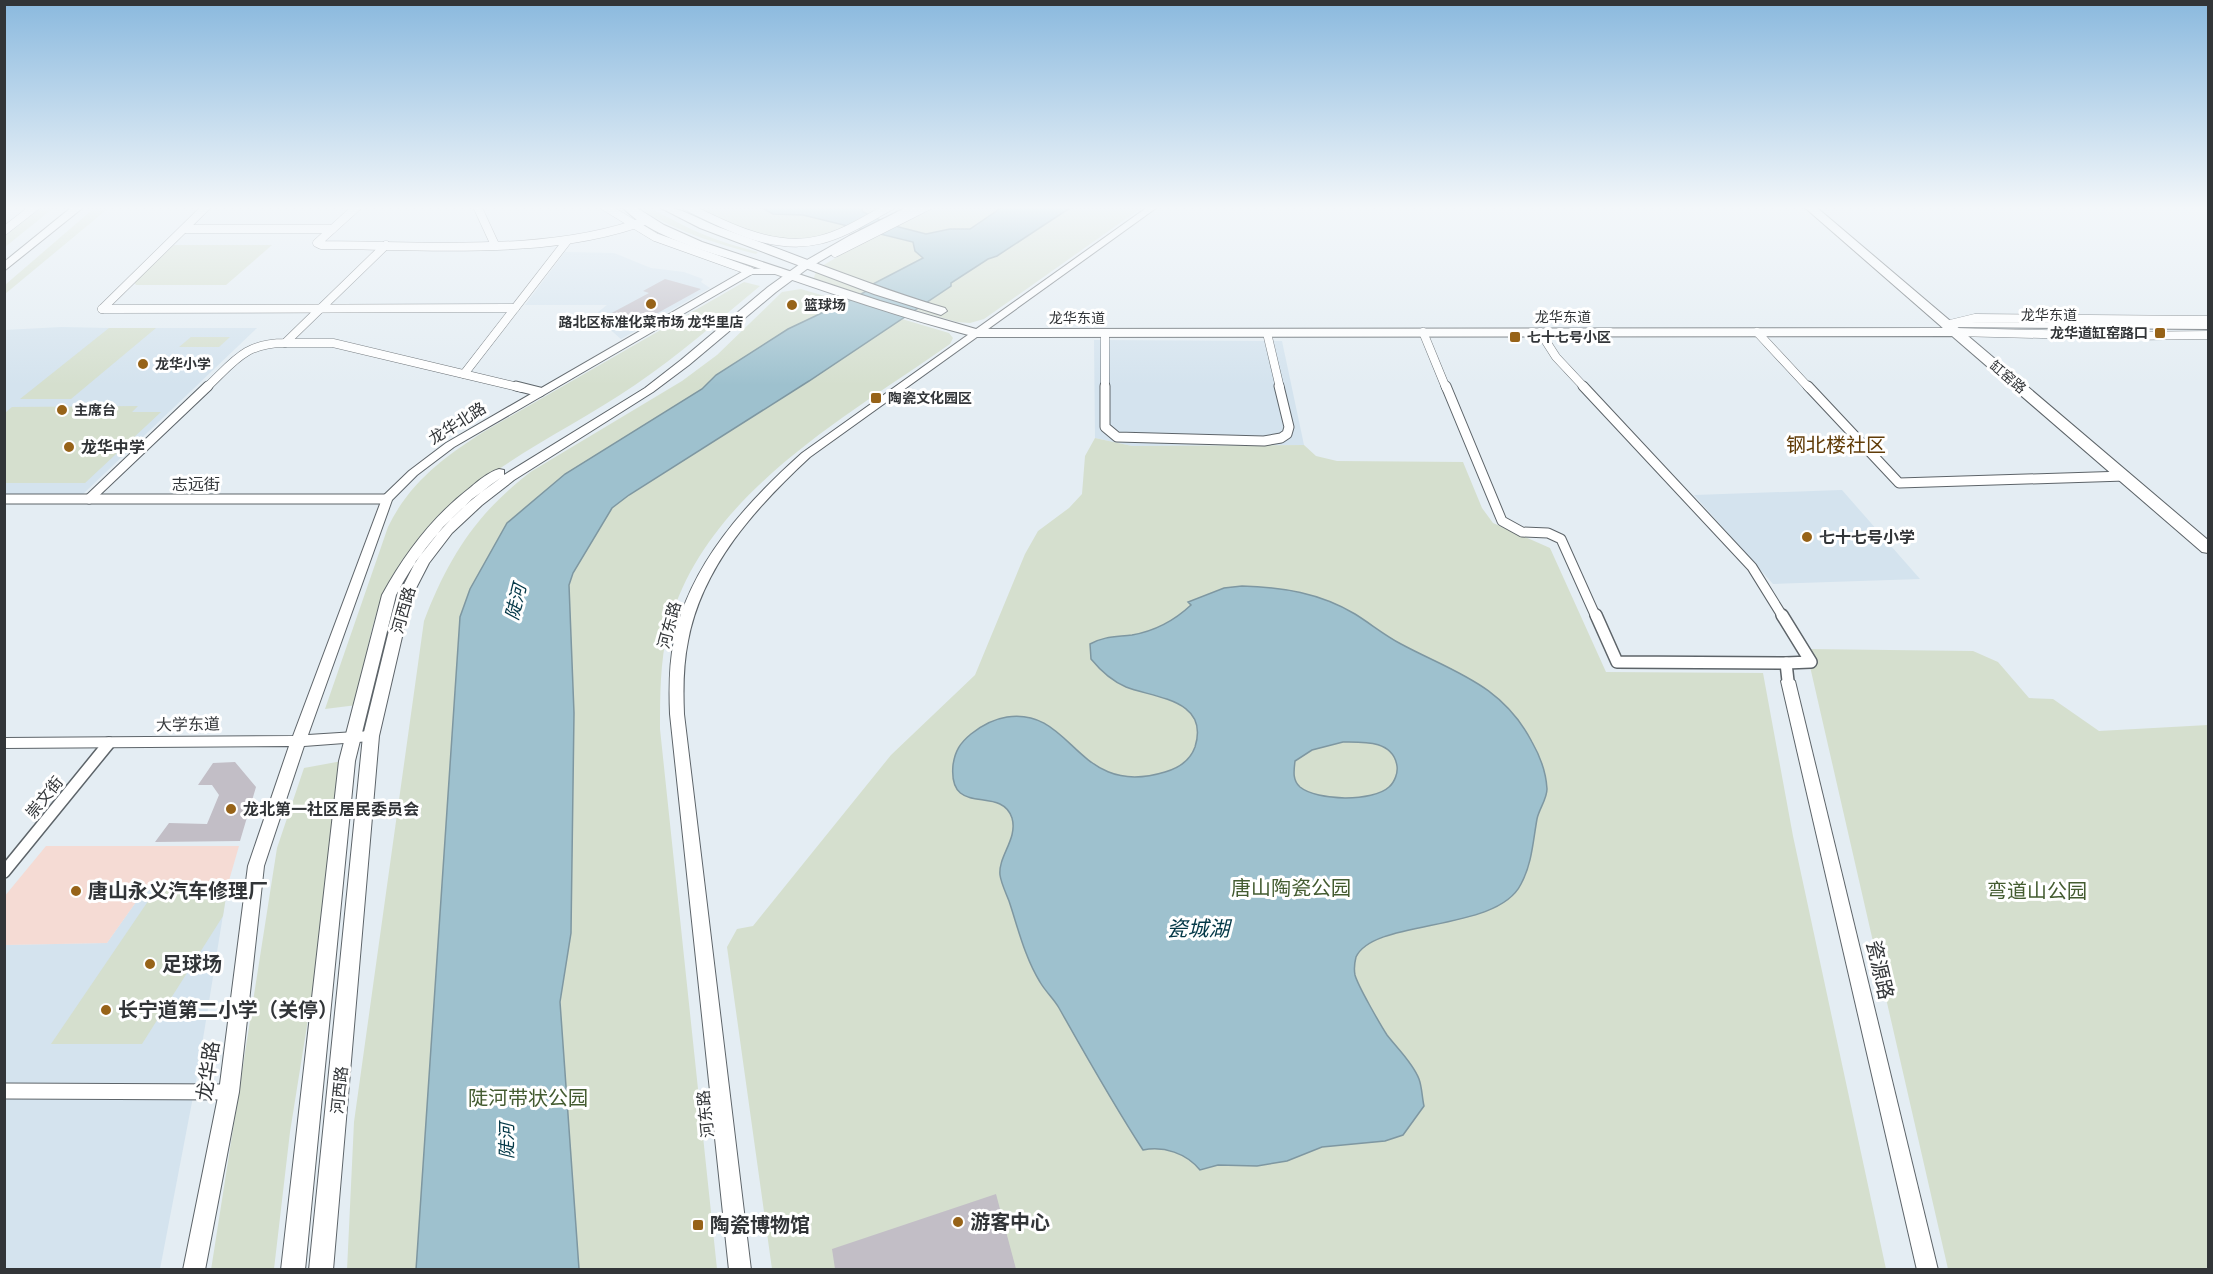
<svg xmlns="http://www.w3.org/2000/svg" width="2213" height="1274" viewBox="0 0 2213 1274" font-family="'Exo 2','Noto Sans SC',sans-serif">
<rect width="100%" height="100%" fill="#e4edf3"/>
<g fill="#d4e3ee">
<path d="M565,252L614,253L651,268L684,272L703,279L701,282L710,288L621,339L606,326L598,312L607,305H525Z"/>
<path d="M61,327L109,328H257L83,494H5V330Z"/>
<path d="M1094,340L1282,341L1304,445L1132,446L1095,438Z"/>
<path d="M1842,490L1920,579L1773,584L1694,495Z"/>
<path d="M228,884L197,1076L160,1269H5L4,945L107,943L148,885Z"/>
</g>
<path fill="#f5dbd4" d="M46,846H239L228,884L148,885L107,943L5,945L4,897Z"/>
<g fill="#d5dfce">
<path d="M43,206H56L5,247V236Z"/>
<path d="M94,206H111L5,294V285L92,210H89Z"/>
<path d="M636,206C652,206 682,226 700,233C719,241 738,247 758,252L756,254C714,243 672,230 636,206Z"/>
<path d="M691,206H885C867,215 831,236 814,240C778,248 723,222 691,206Z"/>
<path d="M937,206H1144L984,319L970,323L957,322L813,280L817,269L867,239Z"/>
<path d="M174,245H272L226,285H136L134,282Z"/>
<path d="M744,282L760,286C719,320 679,355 635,385C546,445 449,480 392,578C370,614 366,663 357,705L325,709L388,527C409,483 445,456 485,431Z"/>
<path d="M801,289L949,333L953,338L950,344C845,418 702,495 668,629C660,662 660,695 660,729L717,1269L347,1270L354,1122L424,621C448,558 477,512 532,471L682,381L717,355L782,292Z"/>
<path d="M109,328H156L71,399H20Z"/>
<path d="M191,337H230L219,347H179Z"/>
<path d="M138,406L132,412H161L85,483H5V413L12,407Z"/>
<path d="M1095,438L1132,446L1304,445L1316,456L1337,461L1463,462L1482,508L1493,523L1550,548L1606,672L1763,673L1793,836L1886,1269H772L727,947L737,929L753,926L891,755L975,675L1025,554L1038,531L1069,508L1082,494L1085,456Z"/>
<path d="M1806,649L1973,651L1998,662L2029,698L2053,699L2099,731L2208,725V1269H1948Z"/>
<path d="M342,761L349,763L290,1132L274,1269L211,1270L277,848L304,768Z"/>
<path d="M228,884L223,916L142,1044H51L159,885Z"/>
</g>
<g fill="#9ec1ce" stroke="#7e97a1" stroke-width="1.5" fill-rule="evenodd">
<path d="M759,206H861L863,212L891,225L926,234L950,229H970L1004,206H1073L997,256L988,259L951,283V286L809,381L629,495L612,508L573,573L569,585L574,713L571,933L560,1002L579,1269L416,1270L460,617L470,589L507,523L565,474L702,389L716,375L788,329L828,310L835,309L870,289L871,285L923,258L915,251L913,242L803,215L773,214Z"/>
<path d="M1242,586C1282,587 1320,593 1355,614C1371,624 1384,635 1401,644C1453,672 1502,684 1532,742C1540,756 1546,771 1547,789C1547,799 1539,809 1537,819C1533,841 1532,864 1521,884C1497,933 1374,918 1356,957C1355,961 1354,970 1355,975C1358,986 1380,1024 1387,1035C1397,1048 1413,1063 1419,1079C1422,1087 1422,1097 1424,1106L1403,1135L1385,1141L1322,1147L1287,1161L1257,1166L1218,1165L1200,1170C1186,1153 1164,1146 1143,1150C1113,1104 1086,1056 1059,1008C1054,999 1045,991 1040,982C1025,958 1018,928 1009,901C1006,893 1001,883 1000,875C998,856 1018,839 1012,818C1001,784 948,819 953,765C955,751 960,743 971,734C981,726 994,719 1007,717C1074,707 1076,799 1165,772C1179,768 1190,761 1195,747C1210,699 1154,698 1126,687C1112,681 1100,670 1091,659L1090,644C1104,636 1117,637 1132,635C1155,631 1175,620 1191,605L1188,602L1224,588ZM1343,742C1363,742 1393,740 1397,766C1398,772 1395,782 1389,787C1373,802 1317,801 1300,787C1292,780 1294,770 1295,761L1312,750Z"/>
</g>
<g fill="#c2bec6">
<path d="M665,279L701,289L636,325L606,316L649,293L643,291Z"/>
<path d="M235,762L256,787L240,841L155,842L169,823L207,824L219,795L212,785H198L213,763Z"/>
<path d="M996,1194L1016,1269H835L832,1249Z"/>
</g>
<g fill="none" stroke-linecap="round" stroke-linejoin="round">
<g stroke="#5d6469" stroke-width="9">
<g id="minor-far3">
<path d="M358,206L317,243L321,245C424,245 550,257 647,220"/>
<path d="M477,206L495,245"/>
<path d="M604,206L655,237L750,271"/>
<path d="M686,206C725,226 774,251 819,240C845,234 868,218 891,206"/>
<path d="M186,229H332"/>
<path d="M4,231L36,206"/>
<path d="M835,253L928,206"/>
<path d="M102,309L515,308"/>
<path d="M102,309L207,206"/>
<path d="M1946,325L1975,318L2208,320"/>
<path d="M1423,332L1446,388"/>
<path d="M1540,332L1556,357L1585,388"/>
<path d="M1757,332L1809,388"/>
<path d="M1955,332L2121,336L2208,335"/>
<path d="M1105,333V388"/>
<path d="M1267,333L1280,388"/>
<path d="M285,343H333L522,388"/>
<path d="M464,374L567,241"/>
<path d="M206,388C234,362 244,343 285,343L386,245"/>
</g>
</g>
<g stroke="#5d6469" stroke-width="11">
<g id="minor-far2">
<path d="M516,386L540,392"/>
<path d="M1105,386V427L1117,437L1264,441L1281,438L1287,434L1289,427L1279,386"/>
<path d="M1446,386L1502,521L1522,532L1548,533L1561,539L1596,617"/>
<path d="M1583,386L1752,567L1783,617"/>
<path d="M1808,386L1899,483L2125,476"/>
<path d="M4,499H387"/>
<path d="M89,499L208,386"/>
</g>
</g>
<g stroke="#5d6469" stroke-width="14">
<g id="minor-far1">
<path d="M1596,615L1617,662L1786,663L1788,681"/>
<path d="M1782,615L1811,662L1786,663"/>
<path d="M4,872L109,743"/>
</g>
</g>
<g stroke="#5d6469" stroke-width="17">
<path id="minor" d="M4,1091L229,1092"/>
</g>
<g stroke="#5d6469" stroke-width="2">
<g id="tertiary">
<path d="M1149,206H1159L810,457C756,507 702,566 688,641C683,665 683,690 684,714L751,1270H729L670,714C669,689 669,665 674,640C690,564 746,503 802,453Z"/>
<path d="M747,269L780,268L785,271L780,274H752L454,447L417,475L392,500L308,735L371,731L376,732L378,736L376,740L371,741L304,746L264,866L239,1092L205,1270H183L219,1092L248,866L289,746L4,748V738L293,736L383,496L409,471L446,443Z"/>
<path d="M1788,676L1795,681L1938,1270H1917L1781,681Z"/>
</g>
</g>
<g stroke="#5d6469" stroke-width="2">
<g id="secondary">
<path d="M909,206H922L856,240L807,269L776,292L689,365L653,392L514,480L482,505L452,533L429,563L411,598L379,736L333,1270H309L363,736L397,598L416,561L443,527L472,499L502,477C456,508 422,546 396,595L355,761L305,1270H281L339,761L382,595C405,553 433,516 471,487C479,480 489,472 499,469L504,470V475L645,388L681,360L768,287L800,264L849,236Z"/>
<path d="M1946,322L2208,323V329L1942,327L1941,325Z"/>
</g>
</g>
<g stroke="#5d6469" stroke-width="2">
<g id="primary">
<path d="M73,206H85L4,271V262Z"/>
<path d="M621,206H634L664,225L702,242L880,301L976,329L1943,328L1803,206H1815L2208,540V553L2202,552L1952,336L976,337C902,318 830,293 758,268C715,253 653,240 621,206Z"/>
<path d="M657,206C679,206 700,220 721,228C796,254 869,286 945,308L947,311L941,315L874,294L700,228Z"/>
</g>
</g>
<use href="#minor-far3" stroke="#fff" stroke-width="8"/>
<use href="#minor-far2" stroke="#fff" stroke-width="9"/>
<use href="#minor-far1" stroke="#fff" stroke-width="11"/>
<use href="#minor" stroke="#fff" stroke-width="15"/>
<use href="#tertiary" fill="#fff" fill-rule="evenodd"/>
<use href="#secondary" fill="#fff" fill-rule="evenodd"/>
<use href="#primary" fill="#fff" fill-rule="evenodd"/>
</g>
<linearGradient id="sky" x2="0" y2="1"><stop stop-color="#8ab9de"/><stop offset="0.54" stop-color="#f3f7fa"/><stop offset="1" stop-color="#f3f7fa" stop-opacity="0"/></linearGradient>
<rect width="2213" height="385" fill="url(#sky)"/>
<g fill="#976318" stroke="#fff" stroke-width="2">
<circle cx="651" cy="304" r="6"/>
<circle cx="792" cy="305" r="6"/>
<rect x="2154" y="327" width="12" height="12" rx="3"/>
<rect x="1509" y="331" width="12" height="12" rx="3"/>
<circle cx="143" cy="364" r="6"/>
<rect x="870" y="392" width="12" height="12" rx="3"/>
<circle cx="62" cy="410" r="6"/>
<circle cx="69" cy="447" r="6"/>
<circle cx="1807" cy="537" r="6"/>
<circle cx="231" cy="809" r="6"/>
<circle cx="76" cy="891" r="6"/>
<circle cx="150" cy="964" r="6"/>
<circle cx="106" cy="1010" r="6"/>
<circle cx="958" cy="1222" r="6"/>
<rect x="692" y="1219" width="12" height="12" rx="3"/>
</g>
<g text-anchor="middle" stroke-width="6" stroke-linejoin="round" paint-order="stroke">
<g font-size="14" font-weight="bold" fill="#323538" stroke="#fff" text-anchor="start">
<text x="804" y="310">篮球场</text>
<text x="651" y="327" text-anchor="middle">路北区标准化菜市场 龙华里店</text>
<text x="2148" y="338" text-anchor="end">龙华道缸窑路口</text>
<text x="1527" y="342">七十七号小区</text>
<text x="155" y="369">龙华小学</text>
<text x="888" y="403">陶瓷文化园区</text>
<text x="74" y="415">主席台</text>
</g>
<g font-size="14" fill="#323538" stroke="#fff">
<text x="2049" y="320">龙华东道</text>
<text x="1563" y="322">龙华东道</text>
<text x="1077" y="323">龙华东道</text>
<text transform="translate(2008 377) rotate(40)" y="5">缸窑路</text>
</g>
<g font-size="16" fill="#323538" stroke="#fff">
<text transform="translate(457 423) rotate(-32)" y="6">龙华北路</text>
<text x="196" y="490">志远街</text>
<text transform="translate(403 610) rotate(-74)" y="6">河西路</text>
<text transform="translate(669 625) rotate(-75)" y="6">河东路</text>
<text transform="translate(188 724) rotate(-1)" y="6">大学东道</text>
<text transform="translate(44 797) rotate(-51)" y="6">崇文街</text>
<text transform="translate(339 1090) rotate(-84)" y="6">河西路</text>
<text transform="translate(705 1114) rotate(-96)" y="6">河东路</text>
</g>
<g font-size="16" font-weight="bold" fill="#323538" stroke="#fff" text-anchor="start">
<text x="81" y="453">龙华中学</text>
<text x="1819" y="543">七十七号小学</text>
<text x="243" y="815">龙北第一社区居民委员会</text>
</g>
<g font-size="18" font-style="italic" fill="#043847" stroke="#fff">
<text transform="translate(516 602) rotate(-76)" y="6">陡河</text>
<text transform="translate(507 1141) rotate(-90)" y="6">陡河</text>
</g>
<g font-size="20" fill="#613d09" stroke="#fff">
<text x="1836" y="452">钢北楼社区</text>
</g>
<g font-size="20" fill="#445c31" stroke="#fff">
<text x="1291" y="895">唐山陶瓷公园</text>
<text x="2037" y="898">弯道山公园</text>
<text x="528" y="1105">陡河带状公园</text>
</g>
<g font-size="20" font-weight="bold" fill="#323538" stroke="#fff" text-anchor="start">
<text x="88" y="898">唐山永义汽车修理厂</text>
<text x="162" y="971">足球场</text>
<text x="118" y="1017">长宁道第二小学（关停）</text>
<text x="970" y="1229">游客中心</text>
<text x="710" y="1232">陶瓷博物馆</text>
</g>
<g font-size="20" fill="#323538" stroke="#fff">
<text transform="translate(1880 970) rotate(77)" y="7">瓷源路</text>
<text transform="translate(208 1071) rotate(-82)" y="7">龙华路</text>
</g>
<g font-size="21" font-style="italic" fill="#043847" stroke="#fff">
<text x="1198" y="936">瓷城湖</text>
</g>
</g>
<rect width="2213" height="1274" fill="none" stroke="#323538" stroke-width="12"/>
</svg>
